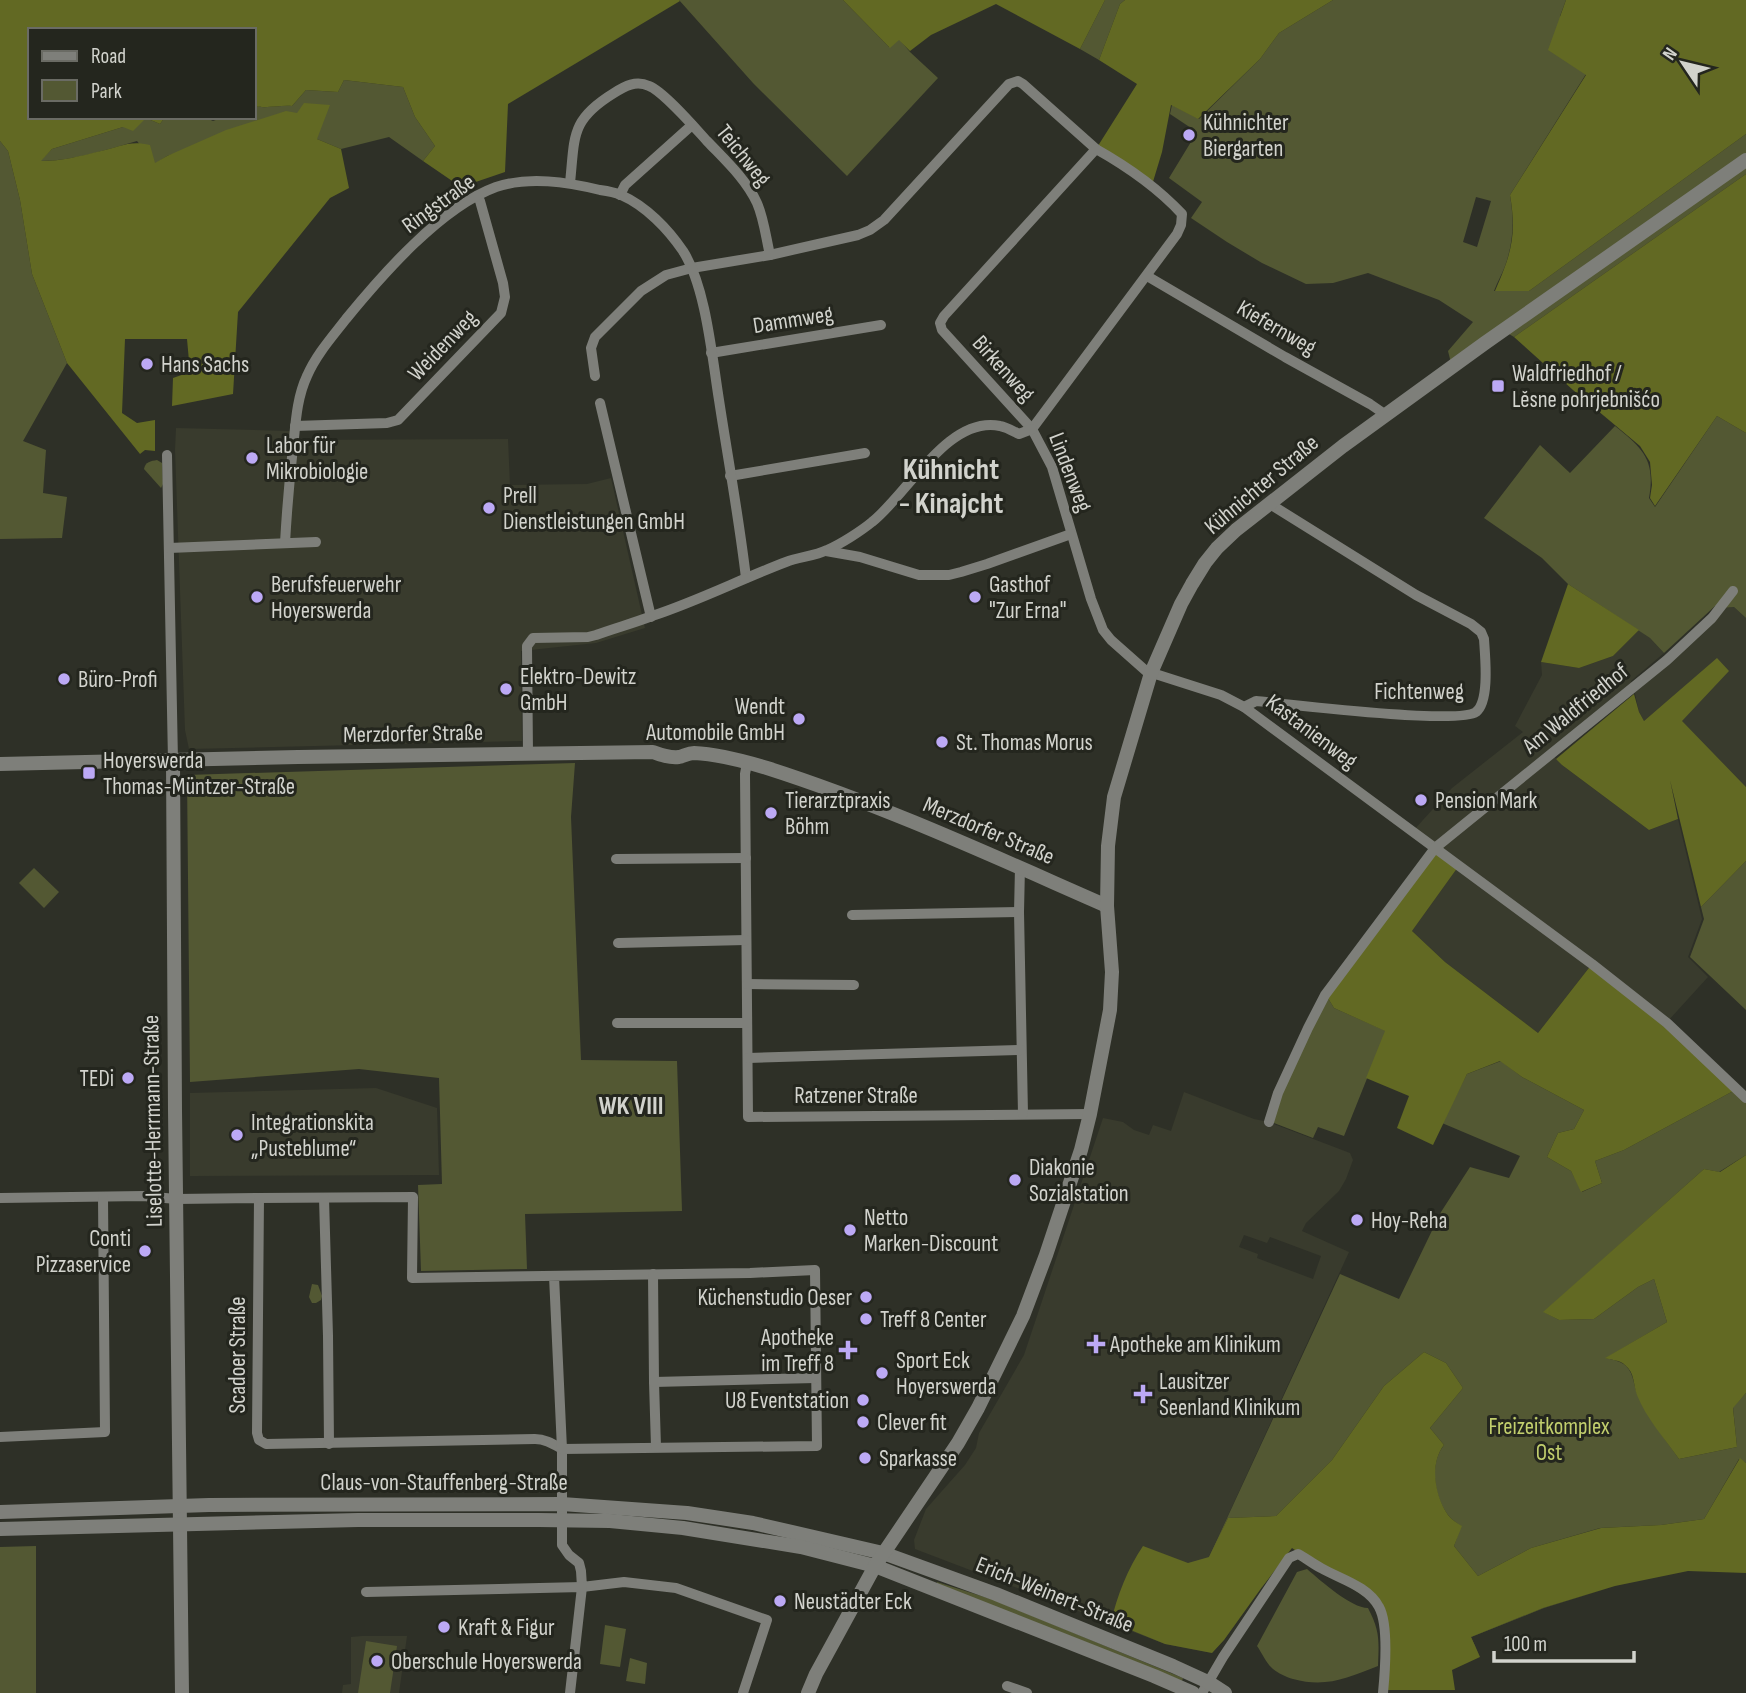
<svg xmlns="http://www.w3.org/2000/svg" width="1746" height="1693" viewBox="0 0 1746 1693" font-family="'Sofia Sans Condensed',sans-serif">
<rect width="100%" height="100%" fill="#2e3027"/>
<g fill="#393b2d" fill-rule="evenodd">
<path d="M176,428L290,431V440L508,439L510,485L587,484L611,478L645,628L596,643L521,651L522,741L189,749L185,730L175,450Z"/>
<path d="M1734,607L1746,618V787L1681,721L1728,671L1717,659L1644,721L1639,712L1634,689L1721,608Z"/>
<path d="M1639,630L1650,638L1664,653L1631,681L1633,687L1551,753L1562,765L1649,830L1678,819L1702,919L1688,957L1708,977L1667,1022L1592,964L1538,1033L1445,962L1412,931L1458,867L1413,831L1452,788L1523,732L1515,726L1542,675L1541,662L1579,668L1613,656Z"/>
<path d="M376,1088L437,1108L439,1175L190,1176V1093Z"/>
<path d="M1184,1092L1254,1119L1269,1122L1350,1153L1353,1160L1346,1179L1339,1191L1306,1223L1302,1231L1349,1252L1209,1557L1262,1587L1224,1640L1212,1653L1165,1644L915,1549L914,1540L926,1509L965,1465L976,1448L979,1433L1024,1355L1103,1118L1123,1122L1134,1130L1149,1135L1153,1125L1171,1131ZM1244,1235L1267,1243L1270,1237L1321,1256L1313,1279L1257,1258L1258,1254L1239,1247Z"/>
<path d="M362,1636H407L399,1693H342L343,1685L351,1684V1637Z"/>
</g>
<g fill="#535833" fill-rule="evenodd">
<path d="M679,0H843L889,47L899,39L910,52L938,78L847,176L753,83Z"/>
<path d="M1105,0H1125L1120,4L1099,60L1080,49Z"/>
<path d="M1333,0H1566L1560,16L1586,74L1510,195C1514,220 1514,241 1505,266C1502,274 1497,283 1494,291H1529L1746,134V174L1514,337L1509,334L1452,367L1448,351L1473,322L1439,300L1368,273L1333,283L1306,284L1262,263L1227,242L1191,218L1202,202L1169,178L1197,132L1170,114L1172,105L1199,119L1260,59L1279,33ZM1476,197L1491,201L1477,247L1463,242Z"/>
<path d="M344,80L403,87L415,117L435,146L423,161L389,137L341,149L317,139L297,113L167,156L155,164L137,141C105,150 73,161 40,161L52,149L123,127L146,118L160,124L165,117H204L213,121L224,117H254V106C266,109 279,105 292,106L306,90L338,92Z"/>
<path d="M0,141L8,151L20,200L32,274L67,363L23,441L46,450L43,493L67,497L62,538L0,539Z"/>
<path d="M1717,416L1746,433V618L1734,607L1721,608L1715,606L1664,653L1650,638L1568,584L1542,558L1484,518L1540,445L1570,473L1615,426C1642,448 1656,459 1649,498L1655,507Z"/>
<path d="M157,460L162,463L163,484L161,488L144,469C145,462 151,461 157,460Z"/>
<path d="M575,763L571,817L581,1060L677,1061L682,1211L525,1214L527,1269L421,1271L418,1185L442,1184L439,1078L359,1069L190,1082L187,775Z"/>
<path d="M1746,861V1010L1690,957L1704,919L1701,907Z"/>
<path d="M34,868L59,892L44,908L19,883Z"/>
<path d="M1326,995L1334,1008L1386,1031L1344,1136L1318,1127L1313,1138L1269,1121Z"/>
<path d="M1501,1061L1522,1077L1584,1110L1574,1129L1558,1133L1547,1157L1571,1171L1582,1192L1602,1183L1595,1161L1624,1150L1737,1089L1746,1098V1155L1719,1172L1704,1169L1544,1312L1559,1320L1594,1319L1638,1287L1654,1279L1667,1322L1606,1358C1613,1360 1621,1361 1626,1366C1635,1375 1633,1387 1639,1397C1649,1419 1665,1439 1679,1459L1737,1447L1733,1407L1746,1393V1463L1739,1459L1704,1519L1661,1525L1600,1528L1531,1548L1478,1576L1454,1546L1461,1526C1457,1523 1452,1520 1448,1515C1434,1496 1429,1464 1444,1445L1430,1428L1463,1388L1446,1363L1424,1352L1384,1386L1332,1460L1276,1516L1228,1518L1210,1557L1262,1586L1292,1548C1301,1554 1310,1561 1319,1567C1338,1579 1366,1584 1379,1606C1386,1619 1385,1645 1385,1660L1384,1690H1455L1452,1670L1480,1657L1470,1637L1543,1608L1615,1586L1688,1571L1746,1573L1688,1571L1615,1586L1544,1608L1471,1637L1480,1657L1452,1670L1455,1690H1383C1385,1664 1389,1634 1380,1609C1372,1587 1337,1579 1319,1567C1310,1561 1302,1554 1292,1548L1262,1587L1209,1557L1340,1274L1399,1299L1441,1212L1470,1167L1509,1178L1520,1156L1442,1123L1467,1074Z"/>
<path d="M312,1284L318,1285L322,1296L321,1300L316,1303H312L309,1297Z"/>
<path d="M36,1546V1693H0V1547Z"/>
<path d="M1307,1569C1321,1581 1351,1608 1368,1608C1380,1631 1379,1640 1378,1666C1347,1678 1326,1688 1293,1679C1286,1677 1278,1673 1273,1669C1266,1663 1262,1653 1257,1646L1297,1572Z"/>
<path d="M937,1582L994,1600L1183,1678L1182,1681L937,1584Z"/>
<path d="M605,1625L626,1629L620,1667L600,1664Z"/>
<path d="M366,1641L397,1646L390,1693H358Z"/>
<path d="M630,1658L647,1663L645,1684L626,1681Z"/>
</g>
<g fill="#626923">
<path d="M0,0H679L680,1L508,104L505,172L461,187L423,161L435,146L415,117L403,87L344,80L338,92L306,90L292,106C279,105 266,109 254,106V30H30V117H165L160,124L146,118L133,131L123,127L52,149L41,161C61,161 81,156 101,151C120,147 129,140 150,145L155,163L167,156L226,130L286,111L297,113L304,103L330,105L317,139L341,149L349,188L330,198L238,312L233,394L172,406L173,378L190,372L187,339H125L122,413L137,423L155,420V451L145,450L140,454L67,363L32,274L20,200L8,151L0,141Z"/>
<path d="M843,0H1105L1080,49L996,4L931,35L910,51L899,40L890,48Z"/>
<path d="M1125,0H1333L1279,33L1260,59L1198,119L1171,105L1162,152L1152,185L1096,149L1137,84L1099,60L1120,4Z"/>
<path d="M1566,0H1746V134L1529,291H1495C1511,254 1517,236 1510,195L1586,75L1548,50Z"/>
<path d="M1746,174V433L1717,416L1655,506L1650,498L1652,485L1650,462L1640,446L1573,390L1514,337Z"/>
<path d="M1568,584L1639,630L1613,656L1579,668L1541,662Z"/>
<path d="M1717,658L1729,671L1682,721L1746,787V861L1701,907L1670,780L1678,819L1649,830L1562,765L1556,759L1634,694L1639,712L1644,721Z"/>
<path d="M1435,849L1458,867L1412,931L1445,962L1538,1033L1592,964L1737,1089L1624,1150L1595,1161L1602,1183L1581,1192L1571,1171L1547,1157L1558,1133L1574,1129L1584,1110L1522,1077L1500,1061L1467,1074L1433,1145L1397,1128L1409,1096L1366,1078L1385,1031L1334,1008L1326,995Z"/>
<path d="M1746,1155V1393L1733,1408L1737,1447L1679,1459C1665,1439 1646,1418 1637,1395C1633,1384 1635,1373 1625,1365C1620,1360 1611,1360 1605,1358L1667,1322L1654,1279L1638,1287L1594,1319L1559,1320L1543,1312L1704,1169L1720,1172Z"/>
<path d="M1424,1352L1446,1363L1463,1388L1430,1428L1444,1445C1429,1464 1435,1496 1448,1515C1452,1520 1457,1523 1462,1526L1454,1546L1478,1576L1531,1548L1601,1528L1661,1525L1704,1519L1740,1458L1746,1463V1573L1688,1571L1615,1586L1543,1608L1471,1637L1480,1657L1452,1670L1455,1690H1383L1380,1607L1292,1548L1262,1587L1224,1640L1212,1653L1165,1644L1111,1622C1117,1596 1128,1568 1143,1546L1188,1563L1209,1557L1228,1518L1276,1516L1332,1460L1384,1386Z"/>
</g>
<g fill="none" stroke-linecap="round" stroke-linejoin="round">
<g stroke="#7e7f7a" stroke-width="10">
<path d="M570,183C575,136 570,120 614,93C625,86 636,80 649,86C663,91 695,128 707,141C725,160 746,179 757,203C764,219 766,238 770,255"/>
<path d="M620,195L625,185L692,125"/>
<path d="M1147,276L1285,357L1370,404L1386,415"/>
<path d="M711,353L881,325"/>
<path d="M595,376L591,348L595,337L641,291L666,275L692,268L770,255L858,235L870,230L884,220L1009,84L1018,81L1023,84L1096,149L944,316L940,323L942,330L1032,429L1052,467L1091,599L1103,630L1111,640L1146,671L1221,695L1244,707L1592,964L1667,1023L1746,1098"/>
<path d="M600,403L651,617"/>
<path d="M295,426L387,423L398,420L501,313L505,297L503,283L480,201L477,196"/>
<path d="M1032,429L1177,234L1181,225L1182,214C1157,187 1128,167 1096,149"/>
<path d="M167,455L173,761"/>
<path d="M730,476L865,453"/>
<path d="M285,543C287,508 290,473 294,438C296,417 298,395 307,376C316,355 332,337 346,319C382,275 441,207 496,187C529,176 567,182 600,190C607,191 614,192 621,195C646,206 668,229 683,251C706,287 712,357 719,400C728,459 739,518 746,578"/>
<path d="M169,548L316,542"/>
<path d="M826,551L860,557L919,575H949L961,572L987,564L1071,534"/>
<path d="M1244,707L1256,701C1287,704 1458,725 1476,712C1490,701 1485,656 1484,639L1481,632L1471,624L1416,595L1270,504"/>
<path d="M528,754L527,646L533,638L588,637L596,635C615,628 634,623 652,616C698,601 741,579 786,562C799,557 815,556 827,550C841,544 861,531 872,522C907,495 948,415 1000,426C1006,427 1013,431 1019,434L1032,429"/>
<path d="M747,763L745,774L748,1117L1090,1114"/>
<path d="M616,859L746,858"/>
<path d="M1020,867L1019,912L1023,1114"/>
<path d="M852,915L1019,912"/>
<path d="M618,943L746,940"/>
<path d="M747,984L854,985"/>
<path d="M617,1023H747"/>
<path d="M748,1058L1021,1050"/>
<path d="M1269,1122L1278,1093L1308,1028L1325,995L1435,848L1667,660L1712,618L1733,591"/>
<path d="M0,1198L143,1196L176,1199L259,1198L257,1433L259,1440L266,1444L535,1439C545,1439 553,1444 562,1449V1545L569,1555L579,1563L581,1571L582,1587L624,1582L676,1588L767,1620L743,1693"/>
<path d="M259,1198L413,1197L412,1278L750,1273L815,1270L817,1446L562,1449L554,1276"/>
<path d="M324,1198L328,1336L329,1444"/>
<path d="M653,1274L654,1382L656,1447"/>
<path d="M654,1382L816,1378"/>
<path d="M0,1437L105,1432L103,1197"/>
<path d="M366,1592L582,1587L570,1693"/>
<path d="M1007,1686L1027,1693"/>
<path d="M1202,1693L1223,1657L1289,1558L1298,1554C1306,1558 1313,1564 1321,1568C1340,1579 1368,1586 1379,1607C1389,1625 1385,1672 1383,1693"/>
</g>
<g stroke="#7e7f7a" stroke-width="14">
<path d="M173,761L175,1110L182,1693"/>
<path d="M0,764L298,757L653,752C661,755 669,758 679,757C684,756 688,753 694,753C718,754 744,761 767,768C883,805 995,857 1107,906"/>
<path d="M0,1512L209,1505L562,1504L687,1513L753,1523L883,1553L996,1594L1173,1666L1208,1682L1225,1693"/>
<path d="M0,1529L358,1520H539L610,1521L683,1528L801,1547L875,1566L1154,1676L1193,1693"/>
<path d="M808,1693L816,1674L875,1566L958,1443L978,1408L1023,1316L1046,1255L1081,1150L1090,1114L1110,1010L1112,972L1107,906L1108,846L1114,797L1151,673L1181,604L1192,584L1205,563L1217,548L1236,530L1343,446L1485,343L1746,160"/>
</g>
</g>
<g fill="#bca9f5" stroke="#24261e" stroke-width="2.5">
<circle cx="1189" cy="135" r="7"/>
<circle cx="147" cy="364" r="7"/>
<rect x="1491" y="379" width="14" height="14" rx="3.5"/>
<circle cx="252" cy="458" r="7"/>
<circle cx="489" cy="508" r="7"/>
<circle cx="257" cy="597" r="7"/>
<circle cx="975" cy="597" r="7"/>
<circle cx="64" cy="679" r="7"/>
<circle cx="506" cy="689" r="7"/>
<circle cx="799" cy="719" r="7"/>
<circle cx="942" cy="742" r="7"/>
<rect x="82" y="766" width="14" height="14" rx="3.5"/>
<circle cx="1421" cy="800" r="7"/>
<circle cx="771" cy="813" r="7"/>
<circle cx="128" cy="1078" r="7"/>
<circle cx="237" cy="1135" r="7"/>
<circle cx="1015" cy="1180" r="7"/>
<circle cx="1357" cy="1220" r="7"/>
<circle cx="850" cy="1230" r="7"/>
<circle cx="145" cy="1251" r="7"/>
<circle cx="866" cy="1297" r="7"/>
<circle cx="866" cy="1319" r="7"/>
<path d="M1092.5 1333.5h7v7h7v7h-7v7h-7v-7h-7v-7h7z"/>
<path d="M844.5 1339.5h7v7h7v7h-7v7h-7v-7h-7v-7h7z"/>
<circle cx="882" cy="1373" r="7"/>
<path d="M1139.5 1383.5h7v7h7v7h-7v7h-7v-7h-7v-7h7z"/>
<circle cx="863" cy="1400" r="7"/>
<circle cx="863" cy="1422" r="7"/>
<circle cx="865" cy="1458" r="7"/>
<circle cx="780" cy="1601" r="7"/>
<circle cx="444" cy="1627" r="7"/>
<circle cx="377" cy="1661" r="7"/>
</g>
<g text-anchor="middle" stroke-width="6" stroke-linejoin="round" paint-order="stroke">
<g font-size="23" fill="#d2d3cd" stroke="#24261e" text-anchor="start">
<text x="1203" y="130">Kühnichter<tspan x="1203" dy="26">Biergarten</tspan></text>
<text x="161" y="372">Hans Sachs</text>
<text x="1512" y="381">Waldfriedhof /<tspan x="1512" dy="26">Lěsne pohrjebnišćo</tspan></text>
<text x="266" y="453">Labor für<tspan x="266" dy="26">Mikrobiologie</tspan></text>
<text x="503" y="503">Prell<tspan x="503" dy="26">Dienstleistungen GmbH</tspan></text>
<text x="271" y="592">Berufsfeuerwehr<tspan x="271" dy="26">Hoyerswerda</tspan></text>
<text x="989" y="592">Gasthof<tspan x="989" dy="26">"Zur Erna"</tspan></text>
<text x="520" y="684">Elektro-Dewitz<tspan x="520" dy="26">GmbH</tspan></text>
<text x="78" y="687">Büro-Profi</text>
<text x="785" y="714" text-anchor="end">Wendt<tspan x="785" dy="26">Automobile GmbH</tspan></text>
<text x="956" y="750">St. Thomas Morus</text>
<text x="103" y="768">Hoyerswerda<tspan x="103" dy="26">Thomas-Müntzer-Straße</tspan></text>
<text x="785" y="808">Tierarztpraxis<tspan x="785" dy="26">Böhm</tspan></text>
<text x="1435" y="808">Pension Mark</text>
<text x="114" y="1086" text-anchor="end">TEDi</text>
<text x="251" y="1130">Integrationskita<tspan x="251" dy="26">„Pusteblume“</tspan></text>
<text x="1029" y="1175">Diakonie<tspan x="1029" dy="26">Sozialstation</tspan></text>
<text x="864" y="1225">Netto<tspan x="864" dy="26">Marken-Discount</tspan></text>
<text x="1371" y="1228">Hoy-Reha</text>
<text x="131" y="1246" text-anchor="end">Conti<tspan x="131" dy="26">Pizzaservice</tspan></text>
<text x="852" y="1305" text-anchor="end">Küchenstudio Oeser</text>
<text x="880" y="1327">Treff 8 Center</text>
<text x="834" y="1345" text-anchor="end">Apotheke<tspan x="834" dy="26">im Treff 8</tspan></text>
<text x="1110" y="1352">Apotheke am Klinikum</text>
<text x="896" y="1368">Sport Eck<tspan x="896" dy="26">Hoyerswerda</tspan></text>
<text x="1159" y="1389">Lausitzer<tspan x="1159" dy="26">Seenland Klinikum</tspan></text>
<text x="849" y="1408" text-anchor="end">U8 Eventstation</text>
<text x="877" y="1430">Clever fit</text>
<text x="879" y="1466">Sparkasse</text>
<text x="794" y="1609">Neustädter Eck</text>
<text x="458" y="1635">Kraft &amp; Figur</text>
<text x="391" y="1669">Oberschule Hoyerswerda</text>
</g>
<g font-size="23" fill="#d2d3cd" stroke="#24261e">
<text transform="translate(744 155) rotate(51)" y="8">Teichweg</text>
<text transform="translate(438 203) rotate(-36)" y="8">Ringstraße</text>
<text transform="translate(793 319) rotate(-9)" y="8">Dammweg</text>
<text transform="translate(1277 327) rotate(30)" y="8">Kiefernweg</text>
<text transform="translate(442 345) rotate(-46)" y="8">Weidenweg</text>
<text transform="translate(1004 368) rotate(48)" y="8">Birkenweg</text>
<text transform="translate(1071 472) rotate(69)" y="8">Lindenweg</text>
<text transform="translate(1261 484) rotate(-40)" y="8">Kühnichter Straße</text>
<text x="1419" y="699">Fichtenweg</text>
<text transform="translate(1575 708) rotate(-39)" y="8">Am Waldfriedhof</text>
<text transform="translate(1312 731) rotate(37)" y="8">Kastanienweg</text>
<text transform="translate(413 733) rotate(-1)" y="8">Merzdorfer Straße</text>
<text transform="translate(989 830) rotate(23)" y="8">Merzdorfer Straße</text>
<text x="856" y="1103">Ratzener Straße</text>
<text transform="translate(152 1121) rotate(-91)" y="8">Liselotte-Herrmann-Straße</text>
<text transform="translate(237 1355) rotate(-90)" y="8">Scadoer Straße</text>
<text x="444" y="1490">Claus-von-Stauffenberg-Straße</text>
<text transform="translate(1055 1594) rotate(22)" y="8">Erich-Weinert-Straße</text>
</g>
<g font-size="23" fill="#c2cf6d" stroke="#24261e">
<text x="1549" y="1434">Freizeitkomplex<tspan x="1549" dy="26">Ost</tspan></text>
</g>
<g font-size="26" font-weight="bold" fill="#d2d3cd" stroke="#24261e">
<text x="631" y="1114">WK VIII</text>
</g>
<g font-size="30" font-weight="bold" fill="#d2d3cd" stroke="#24261e">
<text x="951" y="479">Kühnicht<tspan x="951" dy="34">- Kinajcht</tspan></text>
</g>
</g>
<rect x="28" y="28" width="228" height="91" fill="#24261e" stroke="#6a6b64" stroke-width="2"/>
<rect x="42" y="51" width="35" height="10" fill="#7e7f7a" stroke="#6a6b64" stroke-width="2"/>
<text x="91" y="63" font-size="21" fill="#d2d3cd">Road</text>
<rect x="42" y="80" width="35" height="21" fill="#535833" stroke="#6a6b64" stroke-width="2"/>
<text x="91" y="98" font-size="21" fill="#d2d3cd">Park</text>
<g transform="translate(1683 63) rotate(305)" stroke="#24261e" stroke-width="5" paint-order="stroke">
<path d="M0-5L12 26L0 18L-12 26Z" fill="#d2d3cd"/>
<text y="-10" font-size="19" font-weight="bold" text-anchor="middle" fill="#d2d3cd">N</text>
</g>
<path d="M1494 1651v10h140v-10" fill="none" stroke="#d2d3cd" stroke-width="3.5"/>
<text x="1504" y="1651" font-size="21" fill="#d2d3cd" stroke="#24261e" stroke-width="5" paint-order="stroke">100 m</text>
</svg>
